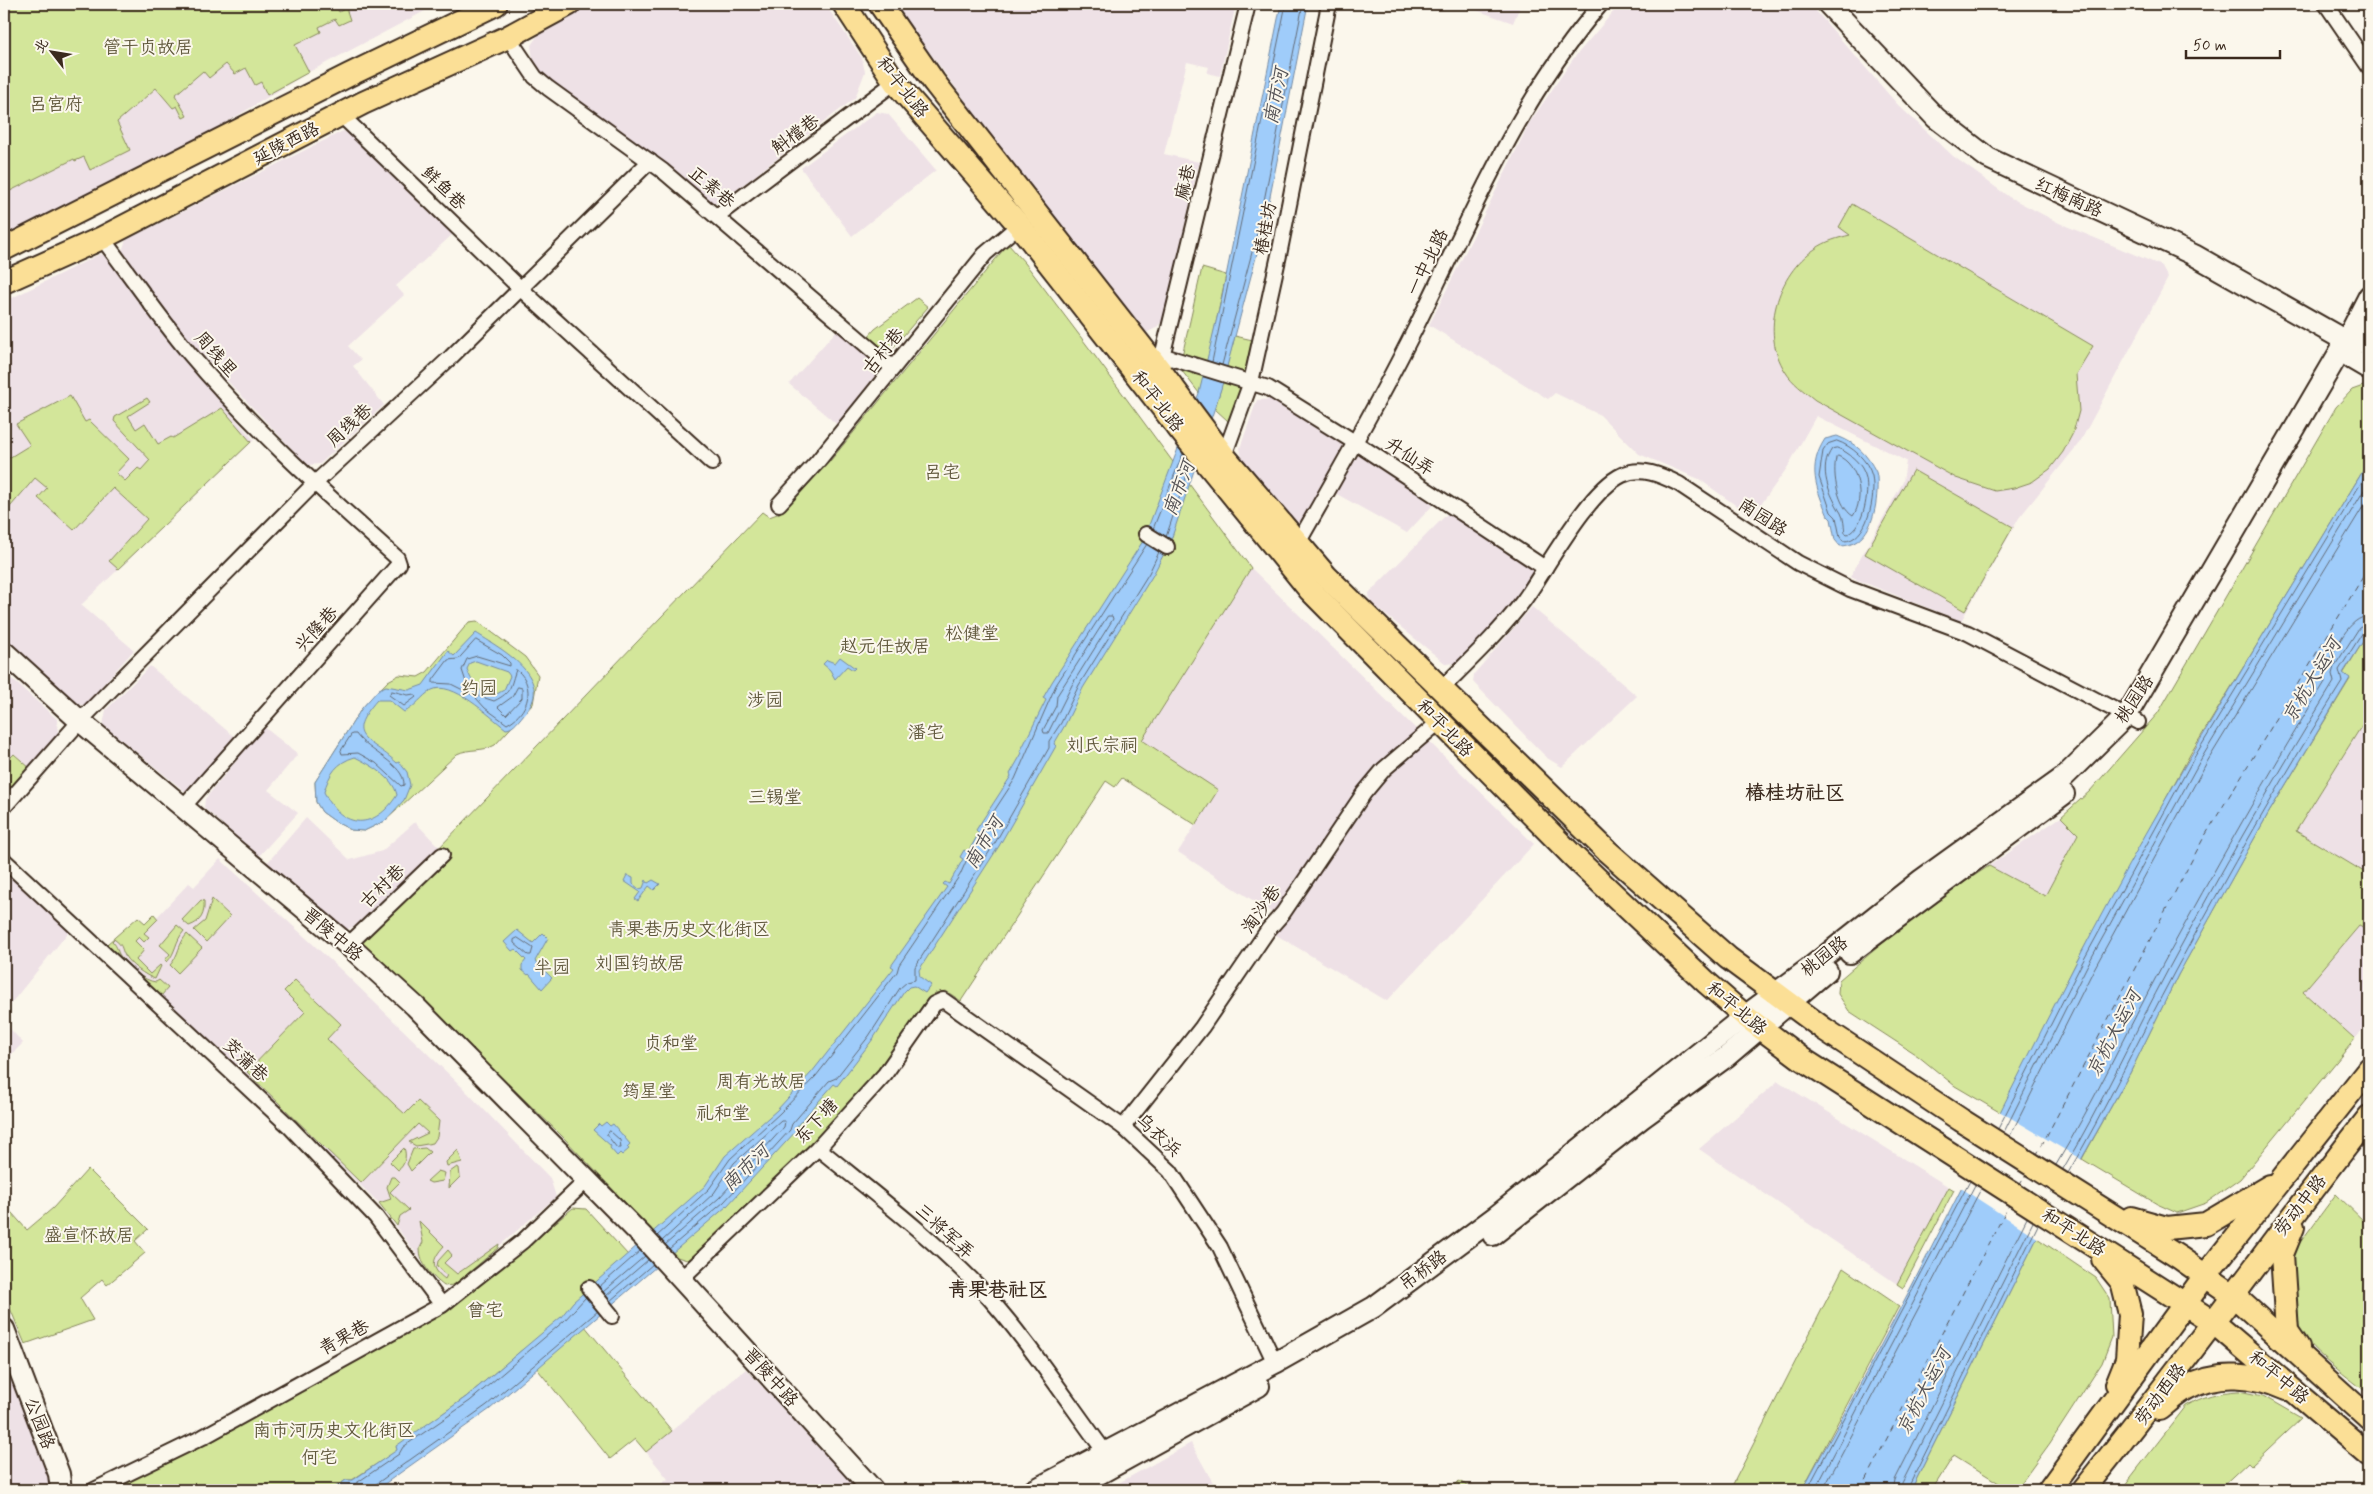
<svg xmlns="http://www.w3.org/2000/svg" width="2373" height="1494" viewBox="0 0 2373 1494" font-family="Mynerve,'LXGW WenKai TC',sans-serif">
<rect width="100%" height="100%" fill="#fbf7ec"/>
<filter id="ink" filterUnits="userSpaceOnUse"><feTurbulence type="fractalNoise" baseFrequency=".02" numOctaves="2"/><feDisplacementMap in="SourceGraphic" scale="10" xChannelSelector="R" yChannelSelector="G"/><feConvolveMatrix kernelMatrix="1 2 1 2 8 2 1 2 1" color-interpolation-filters="sRGB"/></filter>
<g filter="url(#ink)">
<g fill="#eee1e6">
<path d="M334,4H438L309,72L199,139L4,237V194L157,86L228,61L291,44Z"/>
<path d="M593,4H825L862,58L865,72L855,98L721,202L715,203L709,201L660,158L553,83L541,72L533,60L531,45L542,30Z"/>
<path d="M894,4H1236L1220,76L1207,73L1209,67L1187,62L1164,154L1199,162L1164,319L1156,328L1148,332L1139,330L1019,174Z"/>
<path d="M1459,4H1521L1513,23Z"/>
<path d="M1620,4H1810L1898,105L1953,156L2009,197L2059,223L2162,266L2168,278L2080,442L2019,518L1961,621L1850,577L1903,482L1906,461L1816,416L1787,468L1752,517L1699,479L1639,454L1600,415L1555,393L1548,399L1429,325L1530,122L1573,59Z"/>
<path d="M877,112L888,114L936,170L852,236L801,168Z"/>
<path d="M343,131L354,135L453,234L396,286L404,295L348,346L361,360L353,366L384,405L320,464L307,465L185,336L122,251L126,240Z"/>
<path d="M100,254L108,257L179,354L254,440L81,605L134,650L85,705L71,704L4,641V302Z"/>
<path d="M837,330L887,369L840,427L789,384Z"/>
<path d="M1275,399L1351,445L1305,526L1297,528L1243,463L1240,448L1257,400Z"/>
<path d="M1360,455L1431,501L1432,506L1407,533L1335,493L1354,458Z"/>
<path d="M1450,511L1537,570L1518,598L1480,640L1455,663L1446,664L1370,602L1369,593Z"/>
<path d="M1251,568L1534,844L1387,1001L1273,933L1282,919L1178,852L1218,790L1141,741Z"/>
<path d="M1532,607L1637,696L1562,767L1547,758L1473,682L1474,674Z"/>
<path d="M150,666L237,739L187,793L103,725L106,710Z"/>
<path d="M4,672L57,719L58,735L29,768L15,754L10,758L4,752Z"/>
<path d="M2367,718L2369,719V875L2296,831Z"/>
<path d="M264,727L298,754L268,790L298,813L259,856L204,808L205,799Z"/>
<path d="M2061,817L2078,834L2045,897L1989,866Z"/>
<path d="M306,818L350,860L382,851L415,822L439,847L355,926L343,931L267,863Z"/>
<path d="M220,859L341,970L461,1086L550,1178L556,1197L454,1285L444,1286L435,1279L379,1203L107,944L138,917L145,923L154,914L157,917L189,883L194,887Z"/>
<path d="M4,867L71,929L4,1012Z"/>
<path d="M2360,925L2369,931V1021L2355,1039L2303,992Z"/>
<path d="M4,1022L23,1043L4,1062Z"/>
<path d="M1778,1081L1949,1187L1897,1284L1699,1149Z"/>
<path d="M4,1359L54,1476L46,1490H4Z"/>
<path d="M746,1369L858,1490H657L656,1488L668,1479L646,1452Z"/>
<path d="M1191,1443L1217,1490H1106L1108,1489Z"/>
</g>
<g fill="#d3e69a" stroke="#87885c">
<path d="M6,4H335L339,12L346,8L350,20L339,25L335,19L319,27L321,32L295,45L309,72L267,95L261,82L255,85L246,68L235,74L226,64L209,78L203,71L175,95L187,116L183,118L177,106L173,108L156,88L117,122L130,150L90,170L84,157L75,161L74,159L4,194L6,199L4,200V6Z"/>
<path d="M1852,204L2093,346L2076,374L2079,411L2073,433L2063,452L2050,469L2032,482L2014,488L1995,491L1956,478L1815,400C1804,391 1792,383 1785,371C1760,332 1777,274 1815,249C1826,241 1838,238 1850,235L1839,227Z"/>
<path d="M1008,244L1025,263L1092,352L1251,568L1142,740L1218,790L1196,825L1122,778L1115,787L1106,781L961,1001L946,991L935,993L881,1067L813,1143L697,1256L687,1260L677,1257L562,1136L359,939L437,850L762,512L769,517L780,513L826,466Z"/>
<path d="M1202,268L1226,275L1208,361L1182,356Z"/>
<path d="M917,298L928,307L891,350H883L867,338L875,329Z"/>
<path d="M1235,336L1257,341L1249,374L1226,368Z"/>
<path d="M1182,367L1205,373L1199,393L1182,371Z"/>
<path d="M1223,380L1241,388L1228,421L1215,409Z"/>
<path d="M2366,385L2369,386V461L2191,753L2077,961L2001,1113L1955,1086L1918,1056L1849,1011L1838,994L1839,980C1886,939 1936,900 1989,866L2045,896L2078,834L2061,817L2090,791L2158,713L2336,407L2352,390Z"/>
<path d="M70,396L85,422L89,420L129,459L116,473L125,481L138,468L141,470L150,460L114,421L115,417L147,398L150,402L128,416L136,429L145,423L158,444L171,437L173,438L222,408L251,442L118,569L109,561L147,519L113,488L74,530L38,498L47,488L35,478L4,514V461L30,445L16,424Z"/>
<path d="M1913,470L2013,527L1965,611L1865,554Z"/>
<path d="M477,621L525,657L538,675L533,704L495,745C483,752 469,748 457,754L385,821L364,831L351,830L336,822L322,812L316,802L315,782L362,708L388,681L399,675L418,677L427,672L469,622Z"/>
<path d="M2369,632V714L2296,831L2369,875V931L2359,926L2303,992L2355,1039L2240,1179L2206,1203L2177,1213L2157,1204L2082,1159L2130,1073L2178,975L2268,814L2350,679L2343,674Z"/>
<path d="M4,752L10,758L14,754L31,769L4,798Z"/>
<path d="M212,899L230,916L206,942L194,930L205,921Z"/>
<path d="M201,900L204,901C205,914 201,922 189,926L182,920Z"/>
<path d="M154,914L158,919L144,933L149,937L144,942L139,937L135,941L144,950L136,960L150,974L160,965L161,966L155,979C146,976 129,964 125,956C120,946 124,947 114,939L112,941C119,948 116,951 121,957C127,967 144,981 156,982L159,980L168,988L161,996L107,944L138,917L145,923Z"/>
<path d="M177,925L184,931C175,941 176,953 167,962L165,960L170,954L160,945Z"/>
<path d="M187,934L202,948L178,973L170,965C179,956 178,944 187,934Z"/>
<path d="M295,980L341,1024L327,1039L396,1106L405,1114L418,1101L439,1121L437,1137L433,1143L416,1146L409,1142L428,1133L418,1124L361,1183L247,1072L305,1012L284,991Z"/>
<path d="M404,1148C407,1155 405,1166 398,1170L390,1162Z"/>
<path d="M425,1148L430,1152L411,1171L407,1164L413,1149Z"/>
<path d="M458,1150L462,1162L447,1166L446,1162Z"/>
<path d="M457,1167L459,1168L460,1177L449,1188L450,1172Z"/>
<path d="M88,1169L148,1229L135,1241L145,1253L107,1285L102,1279L80,1298L93,1320L25,1344L4,1294V1204L27,1230L53,1208Z"/>
<path d="M438,1171L445,1173L443,1181L431,1183L427,1181Z"/>
<path d="M391,1177H395L400,1182L390,1192L409,1210L400,1216L397,1226L379,1203L391,1199L387,1187Z"/>
<path d="M1949,1187L1954,1190L1903,1288L1897,1284Z"/>
<path d="M2336,1194L2369,1226V1394C2352,1380 2310,1351 2301,1332C2293,1313 2295,1276 2294,1255L2296,1248Z"/>
<path d="M573,1208L586,1209L628,1255L569,1307L672,1431L646,1452L635,1439L610,1459L522,1350L466,1397L396,1447L398,1450L352,1480H346L331,1490H114L450,1310Z"/>
<path d="M419,1221L444,1246C432,1259 430,1268 445,1279L447,1275L437,1266L438,1261L448,1250L452,1255L444,1263L457,1274L499,1244L498,1248L454,1285L444,1286C431,1276 420,1264 420,1248L423,1242Z"/>
<path d="M2037,1238L2096,1278L2110,1299L2112,1337L2102,1363L2050,1443L2016,1490H2010L1954,1455L1932,1490H1911Z"/>
<path d="M1843,1268L1899,1306L1802,1490H1730Z"/>
<path d="M2239,1391L2263,1396L2301,1418L2251,1465L2248,1462L2218,1490H2121L2186,1406C2203,1396 2219,1392 2239,1391Z"/>
<path d="M1459,1481L1475,1490H1450Z"/>
</g>
<g fill="#9fccfa" stroke="#778ba2" fill-rule="evenodd">
<path d="M1281,4H1308L1264,227L1221,389L1171,540L1153,575L1083,688L1065,725L1054,744L1056,746L999,846L919,970L920,977L931,985L925,993L914,986L909,987L904,992L873,1039L837,1086L834,1084L795,1128L797,1130L727,1206L490,1409L376,1490H331L346,1480H353L397,1450L396,1446L466,1397L561,1317L573,1302L705,1186L725,1156L777,1110L812,1072L894,968L891,966L947,887L943,884L945,882L949,884L963,859L960,857L964,850L968,852L979,833L976,830L1011,776L1010,774L1022,753L1020,752L1046,700L1043,698L1052,682L1143,541L1199,393L1221,301Z"/>
<path d="M1837,436C1856,443 1867,454 1876,472C1878,478 1877,485 1877,491C1876,515 1868,546 1840,546L1835,540L1831,519L1828,516C1816,488 1807,467 1825,439Z"/>
<path d="M2369,461V632L2343,673L2350,678L2268,814L2178,975L2130,1073L2037,1238L1911,1490H1802C1900,1317 1986,1137 2077,961C2166,789 2269,626 2369,461Z"/>
<path d="M476,633C500,648 555,678 526,712C520,718 514,729 506,729C489,716 452,680 432,690C421,696 416,707 404,712L389,700H377C343,739 369,737 397,763L399,762L407,772L410,785L404,800L385,821L364,831L351,830L336,822L322,812L316,802L315,782L362,708L379,689L386,686L409,690L423,685L448,651L454,656ZM476,661L507,672L510,676L504,690L493,696C480,694 471,682 467,669L470,663ZM355,757C371,765 393,777 397,795C375,830 343,831 324,792C329,774 337,762 355,757Z"/>
<path d="M840,657L855,668L853,670L847,666L835,679L830,670L823,664L827,660L835,663Z"/>
<path d="M627,875L633,878V884L639,889L643,888L646,880L648,883L653,880L660,884L654,890L649,886L638,901L635,899L640,892L624,881Z"/>
<path d="M517,930L533,943L543,933L548,938L535,961L552,978L542,989L529,974L528,975L522,970V965L526,960L515,949L512,951L504,942Z"/>
<path d="M606,1122L610,1126L613,1124L630,1144L627,1147L629,1149L622,1155L620,1153L617,1156L610,1148L611,1146L593,1130L599,1124L601,1126Z"/>
</g>
<path fill="#fbf7ec" d="M1999,1111L2084,1161L2039,1239L1958,1186Z"/>
<g fill="none" stroke-linecap="round" stroke-linejoin="round">
<g stroke="#636b76" stroke-width="1">
<path d="M1212,362L1286,4"/>
<path d="M1222,365L1259,226L1303,4"/>
<path d="M1837,441C1852,446 1868,460 1872,476C1876,495 1868,542 1843,541L1840,537L1836,517L1831,512L1819,477L1823,451L1828,444Z"/>
<path d="M1837,448C1849,452 1863,464 1866,478C1869,494 1864,526 1848,534L1845,533C1844,527 1844,518 1841,513C1830,495 1817,469 1832,449Z"/>
<path d="M1838,456C1859,464 1865,499 1853,516C1838,507 1832,475 1836,458Z"/>
<path d="M1153,529L1183,453"/>
<path d="M1166,537L1191,463"/>
<path d="M1108,616H1112L1113,619L1073,683L1048,733H1044L1043,730L1056,706L1057,696Z"/>
<path d="M476,640L502,655L510,663V666L477,656L467,659L462,670L466,682L474,691L473,695L451,684L433,683V680L448,660L458,659Z"/>
<path d="M516,670C520,672 521,674 524,678C534,696 524,715 507,724L485,708L476,698L479,696L494,701C513,692 510,685 516,670Z"/>
<path d="M518,687L522,688V698L506,715L498,707L512,697Z"/>
<path d="M392,691L408,695L414,694L416,697L404,706L389,695Z"/>
<path d="M352,734H356C367,751 405,764 404,785L401,786L376,763L358,753L342,754L341,751Z"/>
<path d="M518,938L533,948L531,955H528L514,943V940Z"/>
<path d="M1998,1129L2082,963L2195,756L2369,470"/>
<path d="M610,1131L620,1140L621,1148H617L607,1135Z"/>
<path d="M2004,1132L2087,966L2201,759L2369,482"/>
<path d="M2010,1136L2094,969L2207,762L2369,497"/>
<path d="M2056,1165C2095,1100 2127,1031 2163,964C2215,869 2268,774 2325,682V671L2327,663C2337,648 2348,617 2369,616"/>
<path d="M2063,1169C2102,1104 2133,1035 2169,968C2221,871 2276,776 2334,682L2332,674L2334,667L2359,628L2369,623"/>
<path d="M2068,1173C2107,1107 2139,1038 2175,971C2228,873 2283,776 2342,682L2339,670L2363,632L2369,630"/>
<path d="M657,1236L709,1189L730,1159L780,1113L816,1076L897,972L899,965L960,875L968,857L983,836V828L1015,779L1056,685L1147,544"/>
<path d="M662,1241L714,1193L734,1163L781,1121H785L784,1127L719,1198L665,1245"/>
<path d="M669,1249L724,1202L790,1130L792,1124L829,1081L836,1078L869,1036L900,988L907,982L915,980V967L995,843L1049,748V741L1061,723L1079,685L1149,573L1159,552"/>
<path d="M599,1287L640,1251"/>
<path d="M603,1292L645,1256"/>
<path d="M606,1296L648,1260"/>
<path d="M610,1301L653,1264"/>
<path d="M340,1490L348,1485L355,1484L399,1454L403,1447L470,1401L564,1321L586,1297"/>
<path d="M374,1490L376,1484L487,1405L598,1311"/>
<path d="M1807,1490L1970,1181"/>
<path d="M1815,1490L1975,1185"/>
<path d="M1823,1490L1981,1189"/>
<path d="M1893,1490L1895,1480L2027,1218"/>
<path d="M1901,1490L1902,1483L2033,1222"/>
<path d="M1907,1490L2038,1225"/>
</g>
<g stroke="#545255" stroke-width="1" stroke-dasharray="6 5" stroke-linecap="butt">
<path d="M2036,1156L2203,839L2369,567"/>
<path d="M2019,1186L2026,1175"/>
<path d="M1860,1490L2009,1205"/>
</g>
<g stroke="#3b2a1e" stroke-width="18">
<g id="street">
<path d="M2326,4L2369,67"/>
<path d="M508,37L535,77L548,88L663,171L893,368"/>
<path d="M341,115L521,289L712,463"/>
<path d="M717,216L895,82"/>
<path d="M102,238C131,276 158,316 189,353C252,428 325,493 397,558L399,564L183,807"/>
<path d="M1161,355L1268,388L1356,443L1545,568"/>
<path d="M1160,365L1248,4"/>
<path d="M1224,456L1251,382L1279,255L1329,4"/>
<path d="M779,504L818,461L985,254L1019,225"/>
<path d="M1146,534L1167,547"/>
<path d="M1298,543C1338,473 1378,403 1414,331C1471,217 1517,101 1601,4"/>
<path d="M1441,689C1469,661 1500,632 1524,600C1547,568 1588,491 1622,475C1641,466 1661,475 1679,484L1798,563L1850,589L1968,633L2138,722"/>
<path d="M4,807L80,721L314,484L451,357L650,161"/>
<path d="M4,860L290,1127L376,1217L442,1305"/>
<path d="M348,945L442,855"/>
<path d="M1123,1127L1202,1027L1268,930L1283,913L1364,793L1384,769L1439,722"/>
<path d="M818,1148C873,1193 930,1236 979,1287C1026,1337 1064,1397 1105,1452"/>
<path d="M682,1278L818,1148L885,1074L934,1004L943,1000L1123,1127L1170,1171L1220,1247L1275,1363"/>
<path d="M589,1288L612,1316"/>
<path d="M94,1490L203,1437L442,1305L523,1241L587,1180"/>
</g>
</g>
<g stroke="#3b2a1e" stroke-width="24">
<g id="secondary">
<path d="M1828,4L1936,118L1988,158L2194,255L2346,341L2362,342L2369,346"/>
<path d="M2346,341L2352,359L2369,369"/>
<path d="M4,652L80,721L348,945L415,1006L643,1237L873,1490"/>
<path d="M1850,953L2064,794"/>
<path d="M1493,1235L1642,1118L1726,1057L1827,971"/>
<path d="M4,1329L59,1474L61,1490"/>
<path d="M1034,1490L1275,1363L1374,1307L1495,1217L1745,1016L1811,967L1921,880L2064,777L2127,715L2346,341L2369,296"/>
<path d="M1070,1490L1259,1386"/>
</g>
</g>
<g stroke="#3b2a1e" stroke-width="26">
<g id="primary">
<path d="M844,4L895,82L1019,225L1180,430L1310,590L1574,857L1707,983L1745,1016L1802,1059L2213,1322L2369,1455"/>
<path d="M880,4L934,82L1159,369L1224,456L1326,576L1607,851L1728,958L1824,1029L1961,1120L2180,1258L2233,1295L2369,1418"/>
<path d="M4,249L349,75L496,4"/>
<path d="M4,282L102,238L363,103L508,37L569,4"/>
<path d="M2131,1218L2167,1228L2206,1224L2270,1186"/>
<path d="M2293,1227L2282,1254L2287,1331L2298,1347"/>
<path d="M2103,1259L2122,1282L2130,1314L2127,1359L2117,1384"/>
<path d="M2159,1409C2168,1402 2177,1393 2187,1388C2218,1370 2255,1375 2286,1389"/>
<path d="M2049,1490L2205,1276L2369,1069"/>
<path d="M2083,1490C2182,1368 2273,1240 2369,1117"/>
</g>
</g>
<use href="#street" stroke="#fbf7ec" stroke-width="14"/>
<use href="#secondary" stroke="#fbf7ec" stroke-width="20"/>
<use href="#primary" stroke="#fbdf96" stroke-width="22"/>
</g>
</g>
<g text-anchor="middle" stroke-width="4" stroke-linejoin="round" paint-order="stroke">
<g font-size="18" fill="#61593d" stroke="#fbf7ec">
<text x="148" y="53">管干贞故居</text>
<text x="56" y="110">吕宫府</text>
<text x="942" y="478">吕宅</text>
<text x="972" y="639">松健堂</text>
<text x="885" y="652">赵元任故居</text>
<text x="479" y="694">约园</text>
<text x="765" y="706">涉园</text>
<text x="926" y="738">潘宅</text>
<text x="1102" y="751">刘氏宗祠</text>
<text x="775" y="803">三锡堂</text>
<text x="689" y="935">青果巷历史文化街区</text>
<text x="640" y="969">刘国钧故居</text>
<text x="552" y="973">半园</text>
<text x="671" y="1049">贞和堂</text>
<text x="761" y="1087">周有光故居</text>
<text x="649" y="1097">筠星堂</text>
<text x="723" y="1119">礼和堂</text>
<text x="89" y="1241">盛宣怀故居</text>
<text x="485" y="1316">曾宅</text>
<text x="334" y="1436">南市河历史文化街区</text>
<text x="319" y="1463">何宅</text>
</g>
<g font-size="18" fill="#3b2a1e" stroke="#fbf7ec">
<text transform="translate(903 87) rotate(52)" y="6">和平北路</text>
<text transform="translate(795 134) rotate(-36)" y="6">斛檔巷</text>
<text transform="translate(286 143) rotate(-27)" y="6">延陵西路</text>
<text transform="translate(1185 182) rotate(-76)" y="6">麻巷</text>
<text transform="translate(712 187) rotate(40)" y="6">正素巷</text>
<text transform="translate(444 188) rotate(44)" y="6">鲜鱼巷</text>
<text transform="translate(2069 197) rotate(24)" y="6">红梅南路</text>
<text transform="translate(1265 228) rotate(-79)" y="6">椿桂坊</text>
<text transform="translate(1427 262) rotate(-64)" y="6">一中北路</text>
<text transform="translate(883 351) rotate(-51)" y="6">古村巷</text>
<text transform="translate(216 354) rotate(49)" y="6">周线里</text>
<text transform="translate(1158 401) rotate(52)" y="6">和平北路</text>
<text transform="translate(349 425) rotate(-43)" y="6">周线巷</text>
<text transform="translate(1410 456) rotate(33)" y="6">升仙弄</text>
<text transform="translate(1763 517) rotate(33)" y="6">南园路</text>
<text transform="translate(316 629) rotate(-48)" y="6">兴隆巷</text>
<text transform="translate(2134 699) rotate(-56)" y="6">桃园路</text>
<text transform="translate(1445 728) rotate(46)" y="6">和平北路</text>
<text transform="translate(382 886) rotate(-44)" y="6">古村巷</text>
<text transform="translate(1261 909) rotate(-55)" y="6">淘沙巷</text>
<text transform="translate(333 934) rotate(40)" y="6">晋陵中路</text>
<text transform="translate(1824 956) rotate(-38)" y="6">桃园路</text>
<text transform="translate(1737 1008) rotate(40)" y="6">和平北路</text>
<text transform="translate(246 1060) rotate(43)" y="6">茭蒲巷</text>
<text transform="translate(816 1121) rotate(-47)" y="6">东下塘</text>
<text transform="translate(1159 1135) rotate(43)" y="6">乌衣浜</text>
<text transform="translate(2300 1205) rotate(-52)" y="6">劳动中路</text>
<text transform="translate(945 1231) rotate(42)" y="6">三将军弄</text>
<text transform="translate(2074 1232) rotate(33)" y="6">和平北路</text>
<text transform="translate(1423 1270) rotate(-37)" y="6">吊桥路</text>
<text transform="translate(344 1337) rotate(-29)" y="6">青果巷</text>
<text transform="translate(771 1377) rotate(48)" y="6">晋陵中路</text>
<text transform="translate(2279 1377) rotate(40)" y="6">和平中路</text>
<text transform="translate(2160 1394) rotate(-53)" y="6">劳动西路</text>
<text transform="translate(40 1423) rotate(69)" y="6">公园路</text>
</g>
<g font-size="19" font-style="italic" fill="#545255" stroke="#fbf7ec">
<text transform="translate(1275 96) rotate(-78)" y="7">南市河</text>
<text transform="translate(1178 488) rotate(-69)" y="7">南市河</text>
<text transform="translate(2311 680) rotate(-59)" y="7">京杭大运河</text>
<text transform="translate(983 842) rotate(-59)" y="7">南市河</text>
<text transform="translate(2113 1033) rotate(-62)" y="7">京杭大运河</text>
<text transform="translate(745 1167) rotate(-44)" y="7">南市河</text>
<text transform="translate(1923 1391) rotate(-62)" y="7">京杭大运河</text>
</g>
<g font-size="20" font-weight="bold" fill="#3b2a1e" stroke="#fbf7ec">
<text x="1795" y="799">椿桂坊社区</text>
<text x="998" y="1296">青果巷社区</text>
</g>
</g>
<rect width="2373" height="1494" fill="none" stroke="#fbf7ec" stroke-width="20"/>
<rect x="10" y="10" width="2353" height="1474" fill="none" stroke="#3b2a1e" stroke-width="2" filter="url(#ink)"/>
<g transform="translate(52 52) rotate(301)" stroke="#fbf7ec" stroke-width="4" paint-order="stroke">
<path d="M0-4L9 19L0 12L-9 19Z" fill="#3b2a1e"/>
<text y="-8" font-size="14" font-weight="bold" text-anchor="middle" fill="#3b2a1e">北</text>
</g>
<path d="M2186 50v8h94v-8" fill="none" stroke="#3b2a1e" stroke-width="2.5"/>
<text x="2193" y="50" font-size="15" fill="#3b2a1e" stroke="#fbf7ec" stroke-width="4" paint-order="stroke">50 m</text>
</svg>
